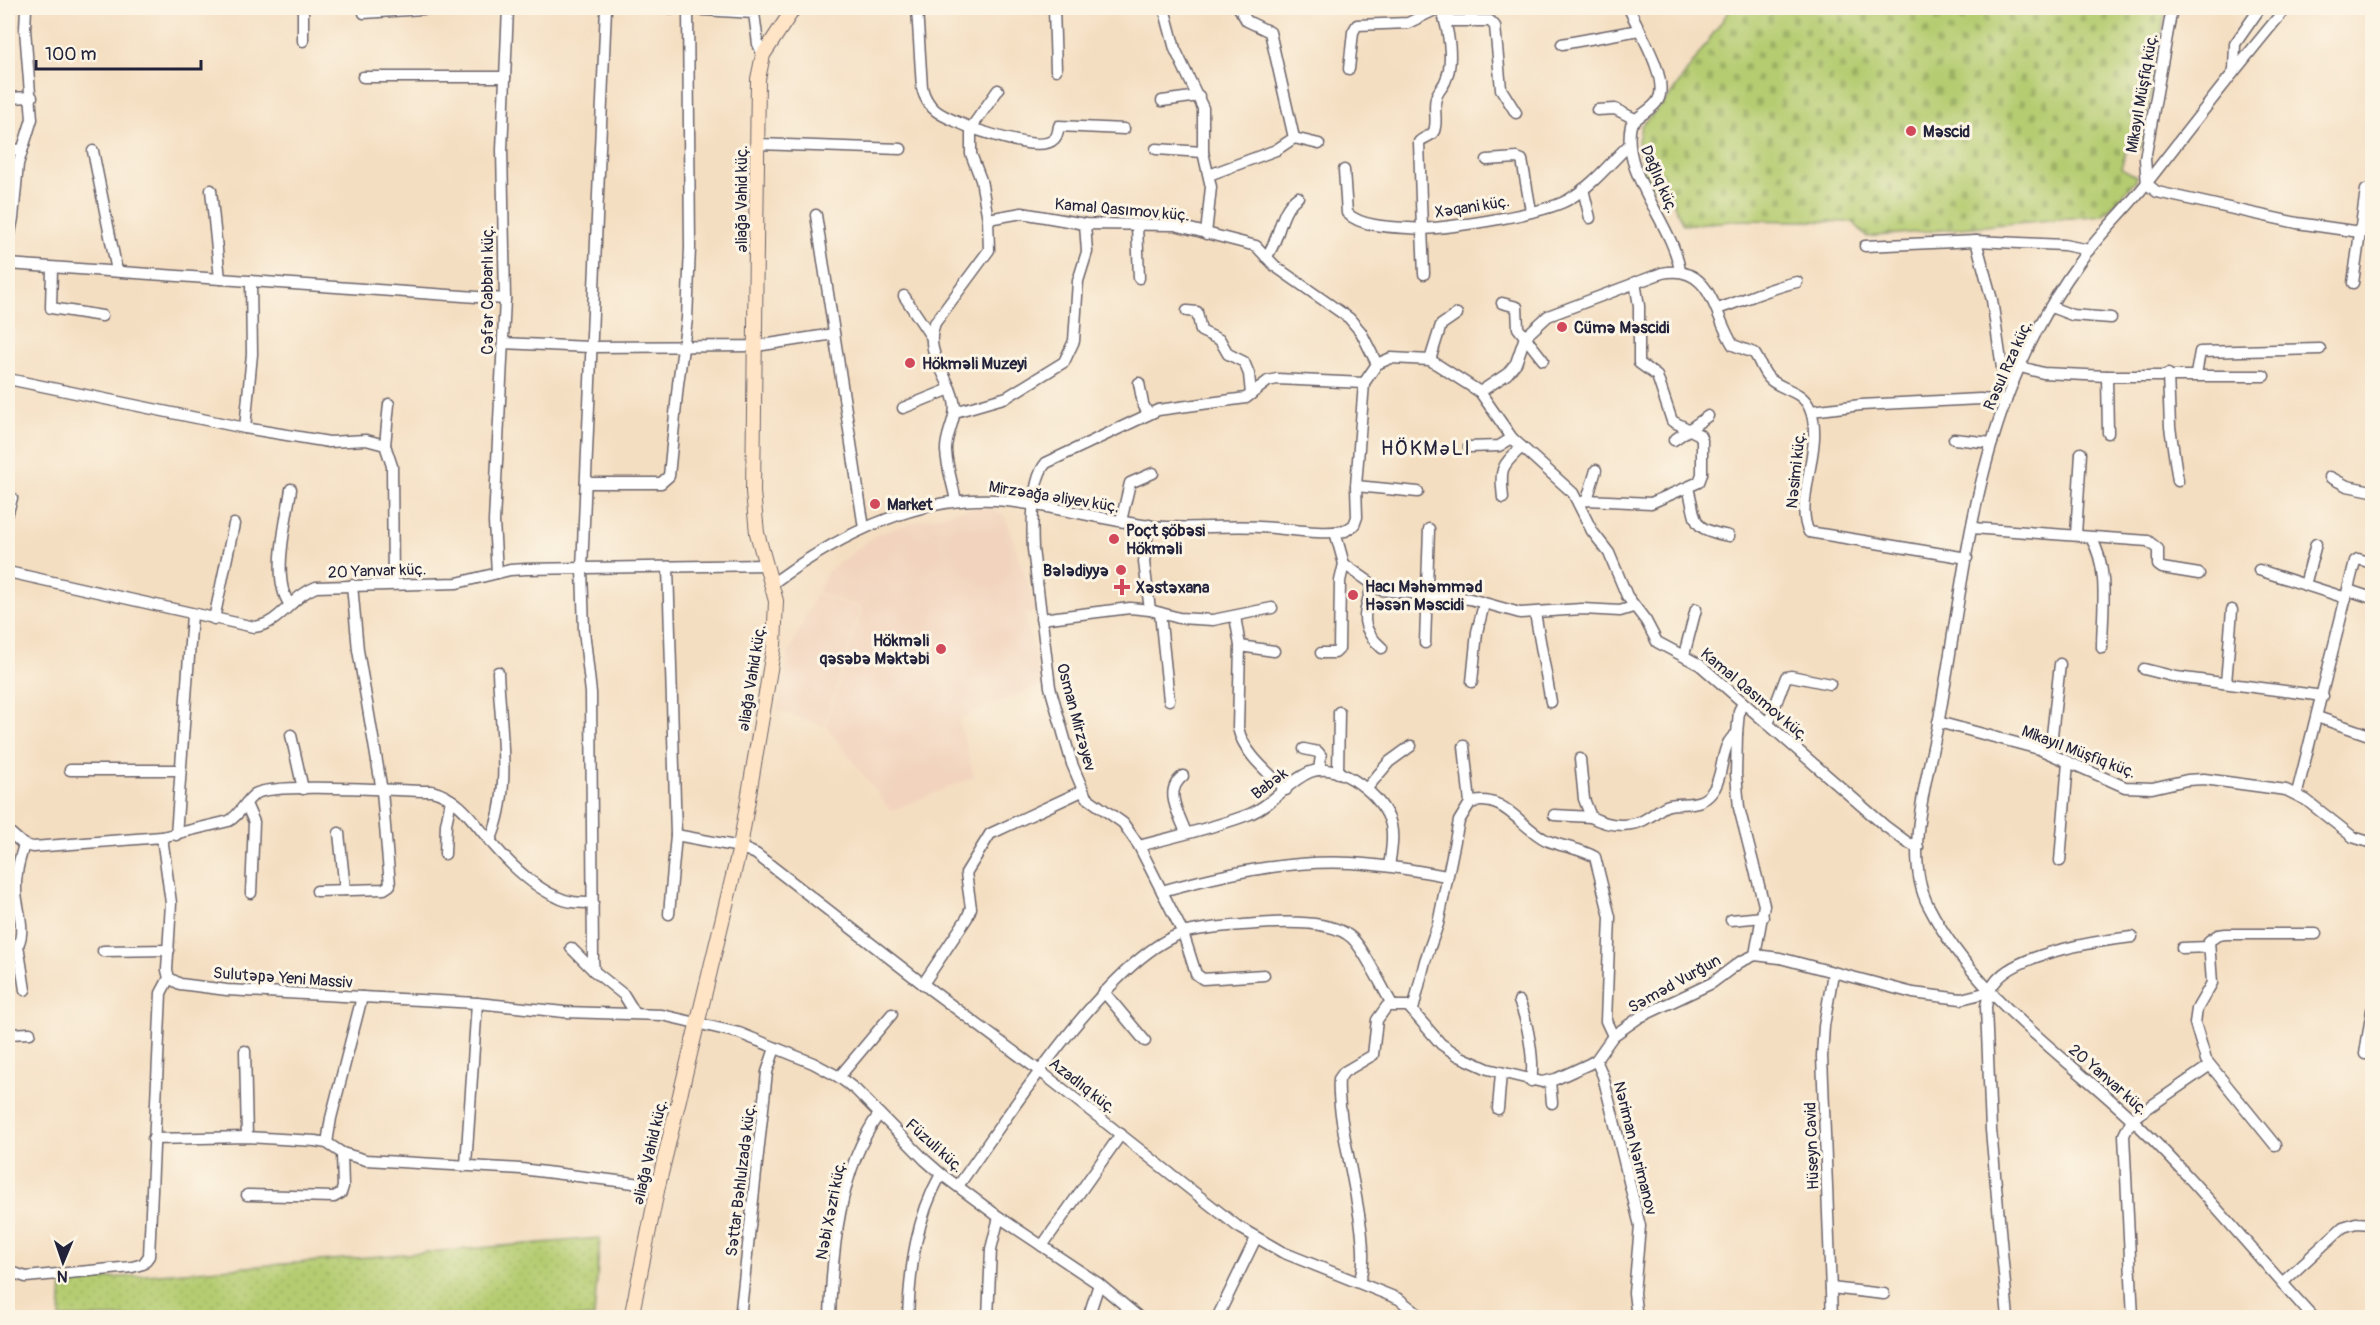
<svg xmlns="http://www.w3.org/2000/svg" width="2380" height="1325" viewBox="0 0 2380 1325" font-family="Pangolin,sans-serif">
<defs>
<pattern id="grass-dots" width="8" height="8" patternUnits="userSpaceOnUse" patternTransform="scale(1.5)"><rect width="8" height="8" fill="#b5cc71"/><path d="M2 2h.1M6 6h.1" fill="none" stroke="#9baf63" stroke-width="1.8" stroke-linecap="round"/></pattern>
<pattern id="cemetery-stones" width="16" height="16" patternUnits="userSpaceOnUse" patternTransform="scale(1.5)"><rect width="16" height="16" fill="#b5cc71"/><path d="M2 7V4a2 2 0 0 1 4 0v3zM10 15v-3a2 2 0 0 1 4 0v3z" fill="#9baf63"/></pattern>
</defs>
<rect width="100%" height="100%" fill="#fcf5e5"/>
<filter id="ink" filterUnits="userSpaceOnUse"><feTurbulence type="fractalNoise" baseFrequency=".0167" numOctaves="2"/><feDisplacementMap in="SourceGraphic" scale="12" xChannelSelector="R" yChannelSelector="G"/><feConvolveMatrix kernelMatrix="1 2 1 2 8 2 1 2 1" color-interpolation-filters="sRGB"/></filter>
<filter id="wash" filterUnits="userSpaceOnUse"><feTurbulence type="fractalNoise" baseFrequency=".008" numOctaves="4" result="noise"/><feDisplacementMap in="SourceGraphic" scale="24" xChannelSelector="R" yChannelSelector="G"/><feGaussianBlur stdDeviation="1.35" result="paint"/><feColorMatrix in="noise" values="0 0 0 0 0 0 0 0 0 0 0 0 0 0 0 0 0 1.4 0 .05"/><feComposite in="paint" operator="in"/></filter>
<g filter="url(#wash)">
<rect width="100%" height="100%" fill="#f4dec1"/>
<g fill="#f2d4be">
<path d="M979,506L994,509L1005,517L1037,611L1024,614L1042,685L959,720L974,777L891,811L826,726L862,608L818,593L827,572L876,535L918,521Z"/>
<path d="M816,594L860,609L824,726L777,710L790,650Z"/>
</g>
<path fill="url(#grass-dots)" stroke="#6c7756" stroke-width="1.5" d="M600,1238L594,1317H60L62,1282Z"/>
<path fill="url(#cemetery-stones)" stroke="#6c7756" stroke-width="1.5" d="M1731,8H2166L2141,149L2126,151L2121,168L2136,176V181L2103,215L1867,237L1853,222L1744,220L1683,225L1665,183L1652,188L1642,170L1638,141L1641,126L1670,96Z"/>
</g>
<g filter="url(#ink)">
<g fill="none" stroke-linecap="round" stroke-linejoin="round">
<g stroke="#6c646a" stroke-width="13">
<g id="street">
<path d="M303,8V41"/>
<path d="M606,8L582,569L584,630L591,693L593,960L594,971L624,995L635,1013"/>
<path d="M670,8L754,13L758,44L763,55"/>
<path d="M917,8L922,88C929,115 948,117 971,128V154L981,180L988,219L989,250L935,323C923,352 948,373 954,401C958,418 945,434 946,451C947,468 953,485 956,501"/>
<path d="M1054,8L1056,70"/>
<path d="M1164,8L1175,49L1203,108V152L1211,187L1206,234"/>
<path d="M1441,8C1448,28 1455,61 1445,82C1443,87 1437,92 1436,98C1433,108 1438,121 1434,131C1431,137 1423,137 1419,142L1422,229C1453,227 1548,214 1571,198C1594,184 1610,163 1629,145"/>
<path d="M1629,8C1637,28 1670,79 1658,100C1652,111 1638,114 1631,125C1620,174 1673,223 1680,271"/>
<path d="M2172,8L2145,159L2147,184L2157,192L2297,223L2360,232"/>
<path d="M2286,8C2239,64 2194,122 2149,180C2127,209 2099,234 2078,264C2048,305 2022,356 2005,403C1968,504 1958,615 1939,719C1929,772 1902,855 1928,905C1976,999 2065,1055 2139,1126C2201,1186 2255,1255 2314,1318"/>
<path d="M364,13L436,8"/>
<path d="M1446,21H1490L1495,26L1501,89L1516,113"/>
<path d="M1562,44L1639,30"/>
<path d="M1349,69L1353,32L1357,25L1408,23L1439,8"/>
<path d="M2234,70L2235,44L2260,8"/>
<path d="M363,77H505"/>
<path d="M998,90L971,128C988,133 1041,153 1054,139C1058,136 1058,130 1059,126L1124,129"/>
<path d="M8,98L32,97"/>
<path d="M1162,101L1199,96"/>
<path d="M1597,110L1615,109L1635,119"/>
<path d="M1294,138L1319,144"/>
<path d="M758,144L901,149"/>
<path d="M8,149L21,150"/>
<path d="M1156,149L1203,152"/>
<path d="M93,151L117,271"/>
<path d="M1487,160L1517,158L1522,160L1531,211"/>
<path d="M1344,170L1347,213C1363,229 1401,227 1422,229L1424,274"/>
<path d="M1209,175L1276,150L1294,138L1270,32L1247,21L1239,8"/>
<path d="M1583,189L1590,218"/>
<path d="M211,190L220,279"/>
<path d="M816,215L864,528"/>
<path d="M988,219L1022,213L1085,224L1175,225L1256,246L1276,267L1349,318L1361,332L1377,364"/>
<path d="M1137,225L1139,278"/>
<path d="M1976,241L1992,300L2002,368L2006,377L2013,384"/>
<path d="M8,243L13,218L18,164L32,119L25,29L26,8"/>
<path d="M1865,246L1976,241L2064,245L2089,250"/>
<path d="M1266,257C1281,239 1278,211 1298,197"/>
<path d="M8,264L505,299"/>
<path d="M52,268L51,308L102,316"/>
<path d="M2353,283L2366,190"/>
<path d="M904,296L930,335"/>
<path d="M1502,303L1517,307L1518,328L1543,360"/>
<path d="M2051,307L2072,315L2111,318"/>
<path d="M1717,309C1745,300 1769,288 1797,282"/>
<path d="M1187,311L1197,312L1201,331L1220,340L1228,354L1244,362L1249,374L1251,394"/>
<path d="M503,343L589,347L756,346L834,334"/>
<path d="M1430,360L1441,325L1457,314"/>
<path d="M2021,367L2043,373L2107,376H2264"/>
<path d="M2168,374L2170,427L2178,481"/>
<path d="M2196,374L2200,352L2320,349"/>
<path d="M2107,376L2108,433"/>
<path d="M8,379L245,428L329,442L366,440L385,445L392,466L393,584"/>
<path d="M1139,383L1143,404L1148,414"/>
<path d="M1480,392L1507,374L1516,363L1525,337L1548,316L1662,273C1712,263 1713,314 1733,345L1754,353C1761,362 1762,373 1771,380C1785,391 1803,391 1810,409C1825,444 1793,503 1809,532L1967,558"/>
<path d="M903,408L950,389"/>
<path d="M1811,411L1861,405L1980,399L2006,401"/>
<path d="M955,412L1007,397L1064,362L1074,341L1078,281L1087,252L1085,224"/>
<path d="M245,428L252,354L251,281"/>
<path d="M1954,439L1992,443"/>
<path d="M1674,440L1708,416"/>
<path d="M385,445L389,404"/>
<path d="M1469,447L1499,446L1512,438"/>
<path d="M2330,477L2347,486L2372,491"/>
<path d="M586,483H661L669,476L678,384L687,319L690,248L688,8"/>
<path d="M1356,486L1418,492"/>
<path d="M1688,488C1698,523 1689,528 1729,536"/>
<path d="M1503,498C1500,469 1500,467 1522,447"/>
<path d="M1587,500L1596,470"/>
<path d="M1580,503L1587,500L1651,503L1699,482L1702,474V440L1700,435L1672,421L1657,376L1639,363V306L1635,282"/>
<path d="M8,512L12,498"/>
<path d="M1121,521L1130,483L1153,473"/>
<path d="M1149,525L1144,562L1150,610"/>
<path d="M1972,528L2148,541L2158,549V565L2162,568L2199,574"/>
<path d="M1335,532L1344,564L1381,590L1470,599L1520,613L1582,609L1620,611L1633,607"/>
<path d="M2076,535L2081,453"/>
<path d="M2091,538C2110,569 2102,613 2102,648"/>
<path d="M668,567L676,835L669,914"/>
<path d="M2259,570L2346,598"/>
<path d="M8,572L254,627C281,624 290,597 316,587L457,583L510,570L526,569L766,565"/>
<path d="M497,573L494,522L505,299L502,150L508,8"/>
<path d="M773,583C839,535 922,492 1007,501C1055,506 1102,520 1150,526C1187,530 1222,525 1259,527C1287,528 1316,535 1345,531L1354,525L1357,517L1356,486L1364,383L1377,364L1391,358L1430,360L1480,392L1512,438L1573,493L1592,531L1609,553L1627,596L1646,621L1657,642L1700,665L1885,826L1908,843L1918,847"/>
<path d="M2305,585L2316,544"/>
<path d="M1372,586C1364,614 1358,627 1382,648"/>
<path d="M2348,590L2372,598"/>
<path d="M289,603C271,579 287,518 291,489"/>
<path d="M1160,613L1169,700"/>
<path d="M1535,613L1551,702"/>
<path d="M1235,616L1240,646L1238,728C1244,754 1268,772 1286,790"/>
<path d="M214,619L234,524"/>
<path d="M1041,619L1130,608L1150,610L1179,618L1213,620L1272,608"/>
<path d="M1425,643L1429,529"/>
<path d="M1240,646L1274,651"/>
<path d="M1321,653H1335L1339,649L1340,581L1344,564"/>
<path d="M1684,655L1696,609"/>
<path d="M2144,669L2176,677L2323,696"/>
<path d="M1472,682L1477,632L1484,604"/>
<path d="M2226,683L2232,610"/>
<path d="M1743,703L1739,711L1737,734L1736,774L1739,808L1764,905L1755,955"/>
<path d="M2317,717L2372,736"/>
<path d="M1938,722L2039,749L2125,787L2152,788L2187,780L2204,779L2286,790L2306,800L2353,837L2372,843"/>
<path d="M1768,724L1786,677L1791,676L1830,684"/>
<path d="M291,735L303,789"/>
<path d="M1304,749L1318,752L1321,756L1319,770"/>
<path d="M2050,753L2060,664"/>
<path d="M1580,759L1584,799L1591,817C1608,826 1632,829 1649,817C1656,813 1661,807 1669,805C1685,802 1701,807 1712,792C1725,776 1719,743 1737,734"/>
<path d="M70,770H180"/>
<path d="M1338,773L1339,712"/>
<path d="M1183,776C1163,791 1179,813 1186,833"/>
<path d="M1367,788L1389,762L1411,746"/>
<path d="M2297,793L2355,561L2358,559L2372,563"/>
<path d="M1470,803C1503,792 1520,827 1546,840C1562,847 1580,848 1595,857L1610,917L1606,1021L1613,1036"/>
<path d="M246,804L254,822L251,893"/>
<path d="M1554,815L1591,817"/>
<path d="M8,831L24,845L33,847L162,837L171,903L167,970L169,978L180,984L227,990L477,1003L564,1012L662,1015L739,1033L813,1063L839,1077L856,1090L925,1160L941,1174L999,1217L1099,1284L1140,1318"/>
<path d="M339,833L345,890"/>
<path d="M176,835L192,615"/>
<path d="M676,835L740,847L756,854L923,984L1041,1072L1237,1226L1282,1252L1399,1299L1423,1318"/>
<path d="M162,837L229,821C241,814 244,802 255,794C273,782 402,791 432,791C459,798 473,821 490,841C507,861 532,886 557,897C568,903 580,903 593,903"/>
<path d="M490,841C513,790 500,727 498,672"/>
<path d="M1139,846C1176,836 1214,828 1250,814C1274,804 1288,781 1310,772C1339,760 1385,797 1391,825C1394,838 1391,853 1389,866"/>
<path d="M445,854L446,824L451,800"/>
<path d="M2060,861L2068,762"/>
<path d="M317,891L384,889L390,885L382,791L358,650L352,585"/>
<path d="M1162,891C1223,874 1287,860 1351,863C1383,865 1415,870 1446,876"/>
<path d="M1731,920L1763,917"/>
<path d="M18,945L25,990"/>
<path d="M571,948L594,971"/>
<path d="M2182,948L2209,947"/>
<path d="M8,950L18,945C26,930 17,908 16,892C15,875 19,861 24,845"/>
<path d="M103,951L169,950"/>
<path d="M1264,975L1203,979L1196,974L1183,933L1139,846L1123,823L1086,797L1072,764L1050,687L1033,549C1032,527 1031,480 1046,463L1158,410L1246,398L1268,381L1277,379L1364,383"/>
<path d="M923,984L967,918L971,908L966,873L990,834L1082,791"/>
<path d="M1104,992L1145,1041"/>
<path d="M1519,1001C1527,1019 1535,1061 1531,1081"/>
<path d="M1413,1010L1425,961L1438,924L1459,821L1470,803L1464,746"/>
<path d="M8,1034L30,1033"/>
<path d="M245,1051L247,1137"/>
<path d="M2365,1054L2372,1010"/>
<path d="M1596,1060L1603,1076L1640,1226L1634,1293L1637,1318"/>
<path d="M839,1077L892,1014"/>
<path d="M1550,1081L1552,1103"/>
<path d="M1498,1109L1501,1073"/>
<path d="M153,1139L247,1137L315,1141L327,1143L342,1153L366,1160L521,1169L658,1186"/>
<path d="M327,1143L331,1118L362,997"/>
<path d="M2275,1145L2206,1060L2195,1023L2197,1009L2212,983L2209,941L2218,935L2226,934H2316"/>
<path d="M466,1165L477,1003"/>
<path d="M958,1186C1004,1122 1110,956 1183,933C1205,927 1233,926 1256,924C1282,922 1332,919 1352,938C1365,950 1382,988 1392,1004"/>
<path d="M247,1195L334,1197L341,1193L343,1187L342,1153"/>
<path d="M1042,1246L1121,1134"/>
<path d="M8,1271L26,1277L132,1267L143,1264L149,1256L161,993L169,978"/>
<path d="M1359,1281C1376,1245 1335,1129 1339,1079L1344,1072L1373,1055L1377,1020L1387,1006H1408L1441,1044L1459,1056L1488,1069L1542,1082L1556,1079L1589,1064L1596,1060L1613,1036L1640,1017L1712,983L1740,962L1755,955L1780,958L1913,993L1961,999L1989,992"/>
<path d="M2282,1283L2343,1227L2356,1223L2372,1224"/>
<path d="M1831,1288L1884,1294"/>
<path d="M740,1318L767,1072L775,1048"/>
<path d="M830,1318C832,1251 839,1170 879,1114"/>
<path d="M908,1318C910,1266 916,1219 941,1174"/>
<path d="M988,1318L991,1249L999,1217"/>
<path d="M1088,1318L1099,1284"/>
<path d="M1217,1318L1256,1238"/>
<path d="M1832,1318L1822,1056L1824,1026L1833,973"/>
<path d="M2008,1318L1991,1130L1986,1007C1988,997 1989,989 1996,981C2018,953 2098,941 2132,937"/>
<path d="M2133,1318L2124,1135L2132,1119L2209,1066"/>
</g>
</g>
<g stroke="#6c646a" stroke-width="16">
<path id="secondary" d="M631,1318L658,1186L740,847L774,646L776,601L757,533L753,492L758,79L763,55L794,8"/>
</g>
<use href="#street" stroke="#fff" stroke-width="10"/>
<use href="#secondary" stroke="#ffe4c6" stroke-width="14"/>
</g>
</g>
<g fill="#d1495b" stroke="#fcf5e5" stroke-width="2">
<circle cx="1911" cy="131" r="6"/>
<circle cx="1562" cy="327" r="6"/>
<circle cx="910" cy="363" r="6"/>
<circle cx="875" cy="504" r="6"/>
<circle cx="1114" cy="539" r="6"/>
<circle cx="1121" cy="570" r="6"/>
<path d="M1119 578h6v6h6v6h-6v6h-6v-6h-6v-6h6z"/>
<circle cx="1353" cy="595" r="6"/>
<circle cx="941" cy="649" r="6"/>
</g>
<g text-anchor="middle" stroke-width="6" stroke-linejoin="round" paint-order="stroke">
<g font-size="16" fill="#22223b" stroke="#fcf5e5">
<text transform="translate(2141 93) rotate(-80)" y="6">Mikayıl Müşfiq küç.</text>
<text transform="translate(1660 179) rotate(67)" y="6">Dağlıq küç.</text>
<text transform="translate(741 199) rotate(-90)" y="6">Əliağa Vahid küç.</text>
<text transform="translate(1472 206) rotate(-9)" y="6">Xəqani küç.</text>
<text transform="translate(1122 209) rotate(5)" y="6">Kamal Qasımov küç.</text>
<text transform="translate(487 290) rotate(-90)" y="6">Cəfər Cabbarlı küç.</text>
<text transform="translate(2007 365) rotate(-66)" y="6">Rəsul Rza küç.</text>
<text transform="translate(1795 470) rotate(-84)" y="6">Nəsimi küç.</text>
<text transform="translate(1054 496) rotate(9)" y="6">Mirzəağa Əliyev küç.</text>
<text transform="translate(377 570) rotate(-2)" y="6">20 Yanvar küç.</text>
<text transform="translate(751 678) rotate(-81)" y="6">Əliağa Vahid küç.</text>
<text transform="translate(1755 694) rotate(40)" y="6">Kamal Qasımov küç.</text>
<text transform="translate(1077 717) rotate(75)" y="6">Osman Mirzəyev</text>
<text transform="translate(2079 751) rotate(21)" y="6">Mikayıl Müşfiq küç.</text>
<text transform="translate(1269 783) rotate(-37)" y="6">Babək</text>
<text transform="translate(283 977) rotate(4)" y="6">Sulutəpə Yeni Massiv</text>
<text transform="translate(1674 983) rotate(-29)" y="6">Səməd Vurğun</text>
<text transform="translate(2109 1079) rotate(41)" y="6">20 Yanvar küç.</text>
<text transform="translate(1083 1085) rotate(38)" y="6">Azadlıq küç.</text>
<text transform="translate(935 1145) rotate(42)" y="6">Füzuli küç.</text>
<text transform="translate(1811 1146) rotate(-92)" y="6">Hüseyn Cavid</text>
<text transform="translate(1636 1148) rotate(76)" y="6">Nəriman Nərimanov</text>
<text transform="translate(649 1152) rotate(-77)" y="6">Əliağa Vahid küç.</text>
<text transform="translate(740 1180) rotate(-83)" y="6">Səttar Bəhlulzadə küç.</text>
<text transform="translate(830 1210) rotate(-79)" y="6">Nəbi Xəzri küç.</text>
</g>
<g font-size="16" font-weight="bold" fill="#22223b" stroke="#fcf5e5" text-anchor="start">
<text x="1923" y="137">Məscid</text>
<text x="1574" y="333">Cümə Məscidi</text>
<text x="922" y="369">Hökməli Muzeyi</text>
<text x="887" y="510">Market</text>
<text x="1126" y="536">Poçt şöbəsi<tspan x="1126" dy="18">Hökməli</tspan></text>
<text x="1109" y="576" text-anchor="end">Bələdiyyə</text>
<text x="1365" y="592">Hacı Məhəmməd<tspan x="1365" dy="18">Həsən Məscidi</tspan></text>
<text x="1136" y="593">Xəstəxana</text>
<text x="929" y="646" text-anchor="end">Hökməli<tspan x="929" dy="18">qəsəbə Məktəbi</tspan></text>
</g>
<g font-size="20" letter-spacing="1.5" fill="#22223b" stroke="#fcf5e5">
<text x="1426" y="455">HÖKMƏLI</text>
</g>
</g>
<rect width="2380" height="1325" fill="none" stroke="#fcf5e5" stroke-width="30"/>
<g transform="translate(63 1262) rotate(182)" stroke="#fcf5e5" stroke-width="4.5" paint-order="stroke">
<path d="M0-4.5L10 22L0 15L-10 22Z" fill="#22223b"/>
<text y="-9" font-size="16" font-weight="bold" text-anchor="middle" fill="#22223b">N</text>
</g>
<path d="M36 60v9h165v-9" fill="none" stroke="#22223b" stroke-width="3"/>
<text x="45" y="60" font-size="18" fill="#22223b" stroke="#fcf5e5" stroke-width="4.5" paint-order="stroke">100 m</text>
</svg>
